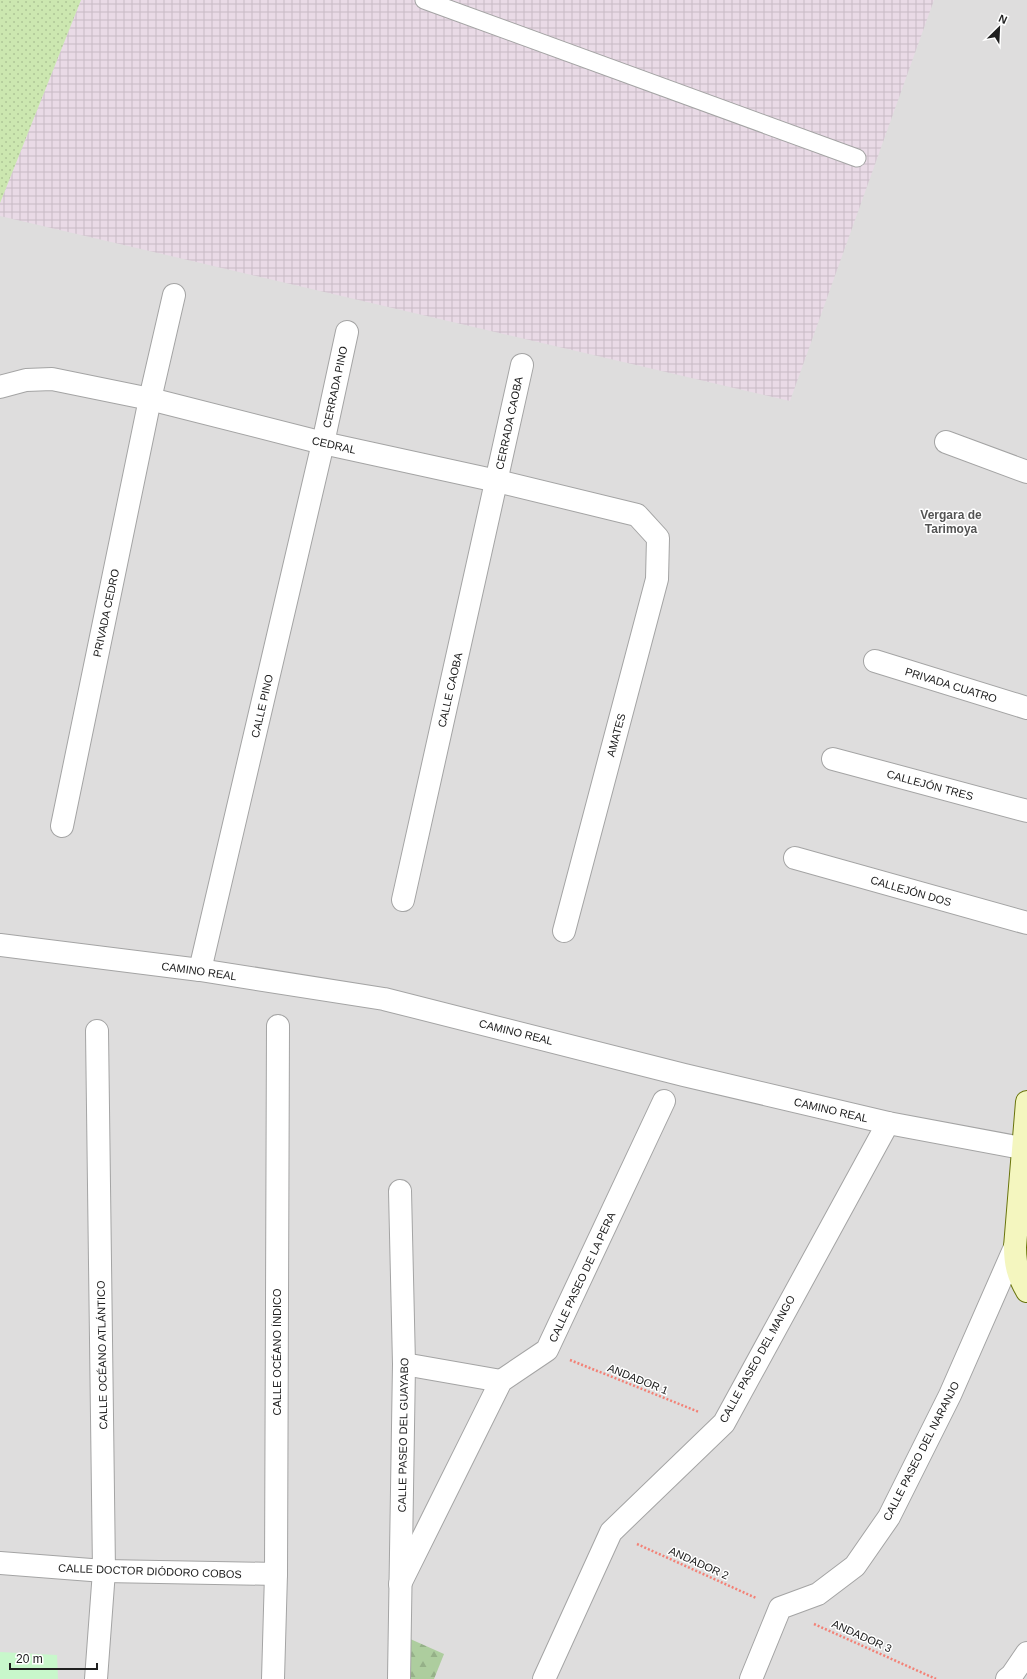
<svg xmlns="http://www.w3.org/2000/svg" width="1027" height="1679" viewBox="0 0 1027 1679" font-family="Arial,sans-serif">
<defs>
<pattern id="industrial-grid" width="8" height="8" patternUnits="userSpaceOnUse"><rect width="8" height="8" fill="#e9dae6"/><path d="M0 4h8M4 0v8" fill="none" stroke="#c8bbc5"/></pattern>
<pattern id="grass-dots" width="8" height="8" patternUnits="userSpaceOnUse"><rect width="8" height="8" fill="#cce7b0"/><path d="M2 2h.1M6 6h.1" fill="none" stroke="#afc697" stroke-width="1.8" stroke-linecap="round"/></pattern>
<pattern id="forest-firs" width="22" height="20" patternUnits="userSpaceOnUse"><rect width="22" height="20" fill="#adcd9e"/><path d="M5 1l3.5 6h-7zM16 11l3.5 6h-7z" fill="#95b088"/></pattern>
</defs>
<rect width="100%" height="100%" fill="#f0ede7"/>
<rect fill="#dedddd" x="0" y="0" width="1027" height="1679"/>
<path fill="url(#industrial-grid)" d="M81,0H934L790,401L0,216V203Z"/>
<path fill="url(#grass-dots)" d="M0,0H81L0,203Z"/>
<path fill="url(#forest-firs)" d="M390,1630L444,1654L434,1679H390Z"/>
<path fill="#c8f7cb" d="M0,1652L57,1655L58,1679H0Z"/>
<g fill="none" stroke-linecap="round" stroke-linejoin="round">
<g stroke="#a4a4a4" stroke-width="19">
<path id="service" d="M424,0L857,158"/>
</g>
<g stroke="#a4a4a4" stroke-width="24">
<g id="minor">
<path d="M0,387L26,380L52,379L150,399L323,443L497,481L637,515L658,538L657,579L564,931"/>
<path d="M946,442L1027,472"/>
<path d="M875,661L1027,708"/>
<path d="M833,759L1027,811"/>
<path d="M62,826L150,399L174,295"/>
<path d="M795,858L1027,923"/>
<path d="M403,900L522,365"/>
<path d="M0,945L200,970L384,999L684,1075L888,1123L1027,1149"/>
<path d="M200,970L323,443L347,332"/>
<path d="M404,1364L501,1381"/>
<path d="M0,1563L104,1571L276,1574"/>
<path d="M400,1584L501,1381L547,1350L664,1101"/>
<path d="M96,1679L104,1571L97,1031"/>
<path d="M273,1679L276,1574L278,1026"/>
<path d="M399,1679L404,1364L400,1191"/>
<path d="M544,1679L611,1532L724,1423L888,1123"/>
<path d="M751,1679L780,1608L818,1594L855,1566L889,1517L950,1395L1015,1247"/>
<path d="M1007,1679L1012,1675L1027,1653"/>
</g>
</g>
<g stroke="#69740b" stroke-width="24">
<path id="secondary" d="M1027,1102L1015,1247C1015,1264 1018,1276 1027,1291"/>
</g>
<g stroke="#f38176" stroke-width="2.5" stroke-dasharray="2 2" stroke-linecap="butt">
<path d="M570,1360L699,1412"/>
<path d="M637,1544L756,1598"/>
<path d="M814,1624L936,1679"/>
</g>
<use href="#service" stroke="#fff" stroke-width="17"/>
<use href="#minor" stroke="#fff" stroke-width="22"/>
<use href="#secondary" stroke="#f4f6bf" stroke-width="22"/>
</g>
<g text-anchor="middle" stroke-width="3" stroke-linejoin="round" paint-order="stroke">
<g font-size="11" fill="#202020" stroke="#fff">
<text transform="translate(335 387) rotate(-78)" y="4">CERRADA PINO</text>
<text transform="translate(509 423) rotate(-78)" y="4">CERRADA CAOBA</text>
<text transform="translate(334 445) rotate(13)" y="4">CEDRAL</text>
<text transform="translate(106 613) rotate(-78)" y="4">PRIVADA CEDRO</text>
<text transform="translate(951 685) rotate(17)" y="4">PRIVADA CUATRO</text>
<text transform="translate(450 690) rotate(-77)" y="4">CALLE CAOBA</text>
<text transform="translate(262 706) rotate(-77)" y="4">CALLE PINO</text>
<text transform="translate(616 735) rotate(-75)" y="4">AMATES</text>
<text transform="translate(930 785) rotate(15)" y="4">CALLEJÓN TRES</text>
<text transform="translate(911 891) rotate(16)" y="4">CALLEJÓN DOS</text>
<text transform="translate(199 971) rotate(8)" y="4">CAMINO REAL</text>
<text transform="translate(516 1032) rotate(14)" y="4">CAMINO REAL</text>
<text transform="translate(831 1110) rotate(13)" y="4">CAMINO REAL</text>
<text transform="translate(582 1277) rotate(-65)" y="4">CALLE PASEO DE LA PERA</text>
<text transform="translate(277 1352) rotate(-90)" y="4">CALLE OCÉANO ÍNDICO</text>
<text transform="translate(102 1355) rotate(-91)" y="4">CALLE OCÉANO ATLÁNTICO</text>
<text transform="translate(757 1359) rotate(-61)" y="4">CALLE PASEO DEL MANGO</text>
<text transform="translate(638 1379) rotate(22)" y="4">ANDADOR 1</text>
<text transform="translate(403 1435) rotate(-89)" y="4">CALLE PASEO DEL GUAYABO</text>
<text transform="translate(921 1451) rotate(-63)" y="4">CALLE PASEO DEL NARANJO</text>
<text transform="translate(699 1563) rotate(24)" y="4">ANDADOR 2</text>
<text transform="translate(150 1571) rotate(2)" y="4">CALLE DOCTOR DIÓDORO COBOS</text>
<text transform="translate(862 1636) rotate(24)" y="4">ANDADOR 3</text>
</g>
<g font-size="12" font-weight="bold" fill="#535353" stroke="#fff">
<text x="951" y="519">Vergara de<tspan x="951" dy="14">Tarimoya</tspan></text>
</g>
</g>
<g transform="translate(999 28) rotate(24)" stroke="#ffffff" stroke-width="3" paint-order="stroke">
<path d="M0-3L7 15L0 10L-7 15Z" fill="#202020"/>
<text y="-6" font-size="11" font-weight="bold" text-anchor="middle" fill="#202020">N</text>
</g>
<path d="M10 1663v6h87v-6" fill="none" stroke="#202020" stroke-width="2"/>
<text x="16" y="1663" font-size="12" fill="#202020" stroke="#ffffff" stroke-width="3" paint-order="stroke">20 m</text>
</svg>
